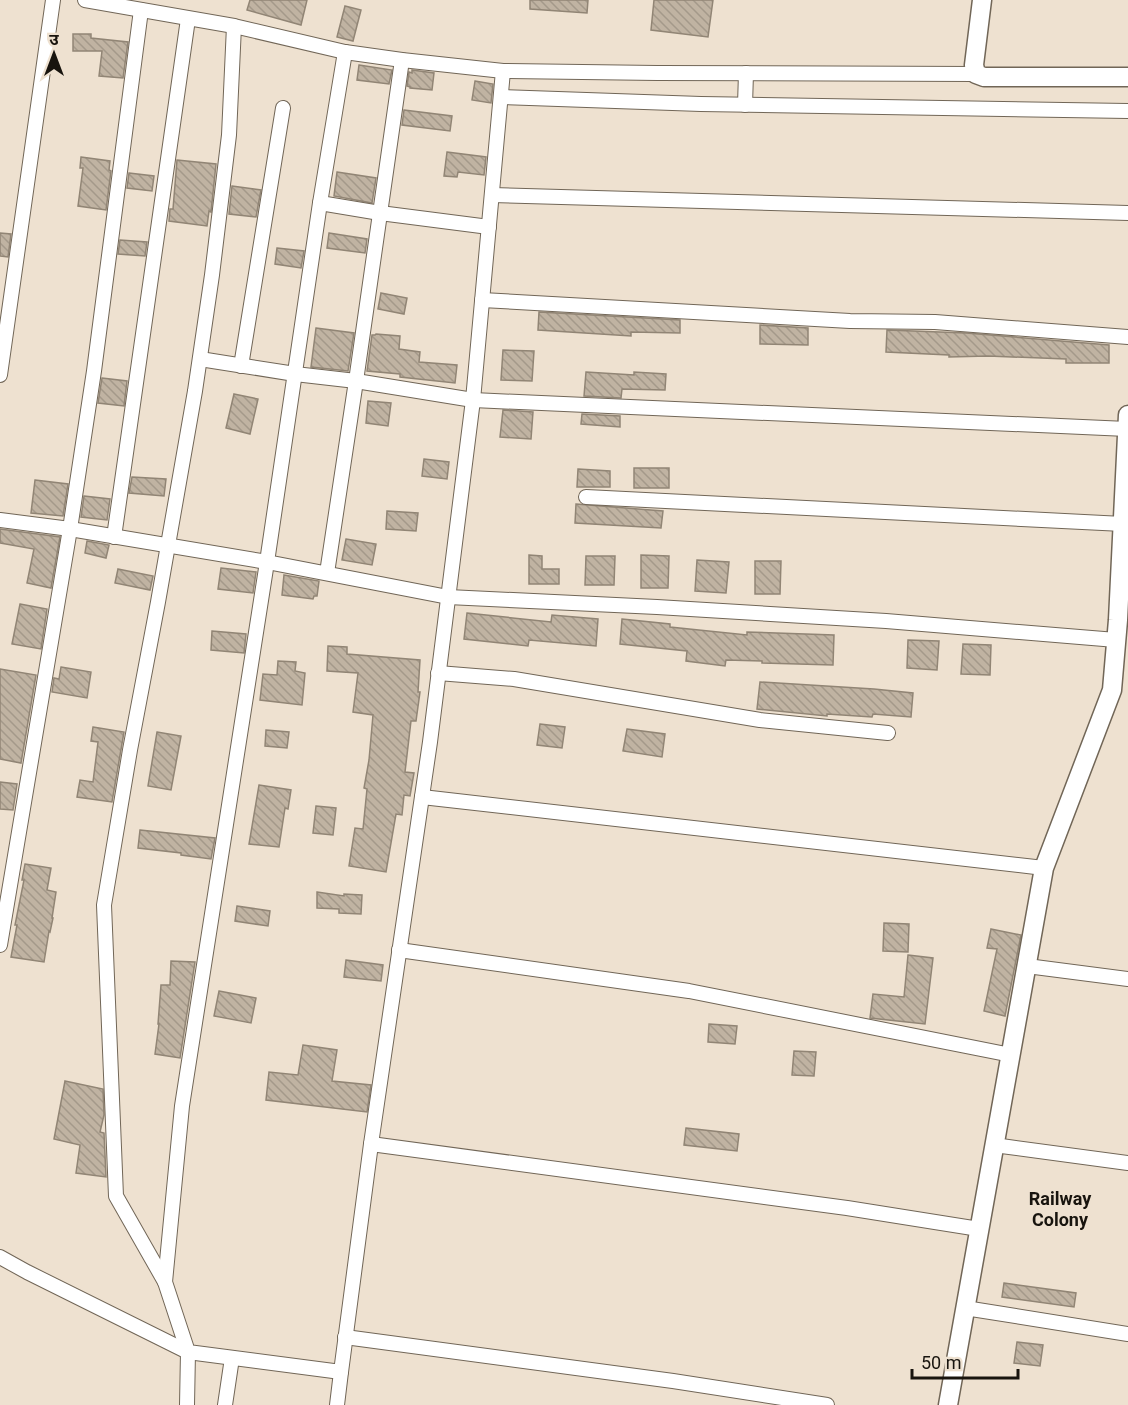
<svg xmlns="http://www.w3.org/2000/svg" width="1128" height="1405" viewBox="0 0 1128 1405" font-family="Roboto,'Noto Sans Devanagari',sans-serif">
<defs>
<pattern id="building-back-hatch" width="6" height="6" patternUnits="userSpaceOnUse" patternTransform="scale(1.5)"><rect width="6" height="6" fill="#c0b3a2"/><path d="M-1 5l2 2M0 0l6 6M5-1l2 2" fill="none" stroke="#a4998a"/></pattern>
</defs>
<rect width="100%" height="100%" fill="#eee1d0"/>
<g fill="url(#building-back-hatch)" stroke="#918575" stroke-width="1.5">
<path d="M250,0H307L301,25L247,10Z"/>
<path d="M530,0H588L587,13L530,9Z"/>
<path d="M654,0H713L708,37L651,30Z"/>
<path d="M345,6L361,10L353,41L337,37Z"/>
<path d="M73,34H91V38L128,42L123,78L99,76L102,51H73Z"/>
<path d="M359,65L392,70L389,84L357,80Z"/>
<path d="M412,70L434,73L432,90L410,88V87L407,86L409,72L412,73Z"/>
<path d="M475,81L493,84L491,103L472,100Z"/>
<path d="M404,110L452,116L450,131L402,125Z"/>
<path d="M447,152L486,157L484,175L458,172L457,177L444,176Z"/>
<path d="M81,157L110,161L109,170L111,171L106,210L78,206L83,168H80Z"/>
<path d="M177,160L216,164L211,212L209,211L207,226L169,221L170,209H173Z"/>
<path d="M337,172L376,178L372,203L334,196Z"/>
<path d="M129,173L154,176L152,191L127,188Z"/>
<path d="M232,186L261,190L256,217L229,214Z"/>
<path d="M0,233L11,234L8,257L0,256Z"/>
<path d="M329,233L367,239L365,253L327,248Z"/>
<path d="M120,240L147,242L145,256L118,254Z"/>
<path d="M277,248L304,251L301,268L275,264Z"/>
<path d="M381,293L407,298L404,314L378,309Z"/>
<path d="M539,312L680,320V333L631,332V336L538,330Z"/>
<path d="M760,325L808,328V345L760,344Z"/>
<path d="M316,328L354,333L348,371L311,367Z"/>
<path d="M887,330L966,333L1109,345V363H1066V359L988,356L949,357V355L886,352Z"/>
<path d="M376,334L400,336L399,349L420,352L419,362L457,365L455,383L400,377V374L367,371L372,335H375Z"/>
<path d="M503,350L534,351L532,381L501,380Z"/>
<path d="M586,372L634,375V372L666,374L665,390L622,389L621,398L584,396Z"/>
<path d="M102,378L127,381L124,406L98,403Z"/>
<path d="M234,394L258,399L250,434L226,428Z"/>
<path d="M368,401L391,403L388,426L366,423Z"/>
<path d="M503,410L533,412L531,439L500,437Z"/>
<path d="M582,414L620,416V427L581,424Z"/>
<path d="M424,459L449,462L447,479L422,476Z"/>
<rect x="634" y="468" width="35" height="20"/>
<path d="M578,469L610,471V487H577Z"/>
<path d="M132,477L166,479L164,496L129,493Z"/>
<path d="M35,480L68,484L63,516L31,513Z"/>
<path d="M84,496L110,499L107,520L81,517Z"/>
<path d="M576,504L663,511L661,528L575,523Z"/>
<path d="M387,511L418,513L416,531L386,529Z"/>
<path d="M0,529L60,537L51,588L27,583L34,549L0,543Z"/>
<path d="M346,539L376,544L372,565L342,560Z"/>
<path d="M87,541L109,545L106,558L85,553Z"/>
<path d="M529,555L542,556V569H559V584H529Z"/>
<path d="M641,555L669,556L668,588H641Z"/>
<path d="M586,556H615L614,585H585Z"/>
<path d="M697,560L729,562L726,593L695,591Z"/>
<path d="M755,561H781L780,594H755Z"/>
<path d="M221,568L256,572L253,593L218,589Z"/>
<path d="M118,569L153,576L150,590L115,583Z"/>
<path d="M284,575L319,581L317,596H314L313,599L282,595Z"/>
<path d="M20,604L47,609L41,649L12,644Z"/>
<path d="M467,613L551,622L552,615L598,619L596,646L529,640L528,646L464,639Z"/>
<path d="M622,619L670,624V627L747,635V632L834,635L833,665L762,663V661L726,660L725,666L686,661L687,651L620,644Z"/>
<path d="M212,631L246,634L244,653L211,650Z"/>
<path d="M908,640L939,641L937,670L907,668Z"/>
<path d="M963,644L991,645L990,675L961,674Z"/>
<path d="M328,646L347,647V654L420,660L418,692H420L416,721H411L405,772L414,773L410,796L404,795L402,815L396,814L386,872L349,866L355,828L363,829L367,789L364,788L369,760L373,715L353,712L358,673L327,671Z"/>
<path d="M278,661L296,662L295,671L305,673L302,705L260,700L263,674L277,675Z"/>
<path d="M61,667L91,672L87,698L52,692L54,678L59,679Z"/>
<path d="M0,669L36,675L21,763L0,759Z"/>
<path d="M760,682L874,689L913,693L911,717L873,714L872,717L827,714V716L757,709Z"/>
<path d="M540,724L565,727L562,748L537,745Z"/>
<path d="M93,727L124,732L112,802L77,797L80,780L93,782L98,742L91,741Z"/>
<path d="M627,729L665,734L662,757L623,751Z"/>
<path d="M266,730L289,732L287,748L265,746Z"/>
<path d="M157,732L181,736L171,790L148,786Z"/>
<path d="M0,782L17,784L13,810L0,809Z"/>
<path d="M259,785L291,790L288,809L285,808L279,847L249,844Z"/>
<path d="M316,806L336,808L333,835L313,833Z"/>
<path d="M140,830L215,838L211,859L181,855V853L138,848Z"/>
<path d="M25,864L51,868L47,890L56,892L52,918H53L50,932L49,931L44,962L11,957L17,925H15L24,880H22Z"/>
<path d="M317,892L344,896V894L362,895L361,914L339,913V909L317,908Z"/>
<path d="M237,906L270,911L268,926L235,921Z"/>
<path d="M884,923L909,924L908,952L883,951Z"/>
<path d="M991,929L1021,935L1005,1016L984,1011L997,949L987,948Z"/>
<path d="M908,955L933,958L925,1024L870,1018L873,994L904,997Z"/>
<path d="M346,960L383,965L381,981L344,977Z"/>
<path d="M171,961L195,962L180,1058L155,1054L159,1024H158L161,985H170Z"/>
<path d="M219,991L256,998L251,1023L214,1016Z"/>
<path d="M709,1024L737,1026L735,1044L708,1042Z"/>
<path d="M303,1045L337,1050L332,1081L371,1085L367,1112L266,1100L269,1072L298,1075Z"/>
<path d="M794,1051L816,1052L814,1076L792,1075Z"/>
<path d="M65,1081L103,1089L104,1115L100,1132L104,1133L106,1177L76,1173L80,1145L54,1139Z"/>
<path d="M686,1128L739,1134L737,1151L684,1145Z"/>
<path d="M1004,1283L1076,1293L1074,1307L1002,1297Z"/>
<path d="M1017,1342L1043,1345L1040,1366L1014,1363Z"/>
</g>
<g fill="none" stroke-linecap="round" stroke-linejoin="round">
<g stroke="#716657" stroke-width="16">
<g id="minor">
<path d="M85,0L234,26L345,52L402,60L503,71L657,73L976,74"/>
<path d="M345,52L320,203L267,562L182,1106L165,1282L188,1352L341,1372L371,1144L430,742L473,400L503,71"/>
<path d="M501,97L701,104L1128,111"/>
<path d="M745,105L746,73"/>
<path d="M492,195L1128,213"/>
<path d="M320,203L380,213L489,227"/>
<path d="M482,300L850,321L935,322L1128,337"/>
<path d="M200,359L295,374L356,381L473,400L1127,429"/>
<path d="M241,366L283,108"/>
<path d="M0,375L53,0"/>
<path d="M586,497L1123,524"/>
<path d="M0,520L70,529L267,562L448,597L657,607L886,621L1116,640"/>
<path d="M114,537L188,19"/>
<path d="M327,573L356,381L402,60"/>
<path d="M438,673L514,679L760,720L888,733"/>
<path d="M422,797L1044,868"/>
<path d="M0,945L70,529L94,371L141,10"/>
<path d="M399,950L689,991L1011,1055"/>
<path d="M1027,966L1128,979"/>
<path d="M371,1144L847,1208L979,1229"/>
<path d="M994,1145L1128,1163"/>
<path d="M0,1257L27,1272L188,1352L187,1405"/>
<path d="M165,1282L116,1196L104,905L130,750L158,602L195,391L212,275L229,135L234,26"/>
<path d="M965,1308L1128,1334"/>
<path d="M345,1337L673,1381L827,1405"/>
<path d="M225,1405L232,1358"/>
<path d="M337,1405L341,1372"/>
</g>
</g>
<g stroke="#716657" stroke-width="21">
<g id="major">
<path d="M982,0L974,65L976,74L984,77H1128"/>
<path d="M948,1405L1044,868L1112,690L1118,620L1128,415"/>
</g>
</g>
<use href="#minor" stroke="#fff" stroke-width="14"/>
<use href="#major" stroke="#fff" stroke-width="18"/>
</g>
<g text-anchor="middle" stroke-width="6" stroke-linejoin="round" paint-order="stroke">
<g font-size="18" font-weight="bold" fill="#18140e" stroke="#eee1d0">
<text x="1060" y="1205">Railway<tspan x="1060" dy="21">Colony</tspan></text>
</g>
</g>
<g transform="translate(54 54)" stroke="#eee1d0" stroke-width="4.5" paint-order="stroke">
<path d="M0-4.5L10 22L0 15L-10 22Z" fill="#18140e"/>
<text y="-9" font-size="16" font-weight="bold" text-anchor="middle" fill="#18140e">उ</text>
</g>
<path d="M912 1369v9h106v-9" fill="none" stroke="#18140e" stroke-width="3"/>
<text x="921" y="1369" font-size="18" fill="#18140e" stroke="#eee1d0" stroke-width="4.5" paint-order="stroke">50 m</text>
</svg>
